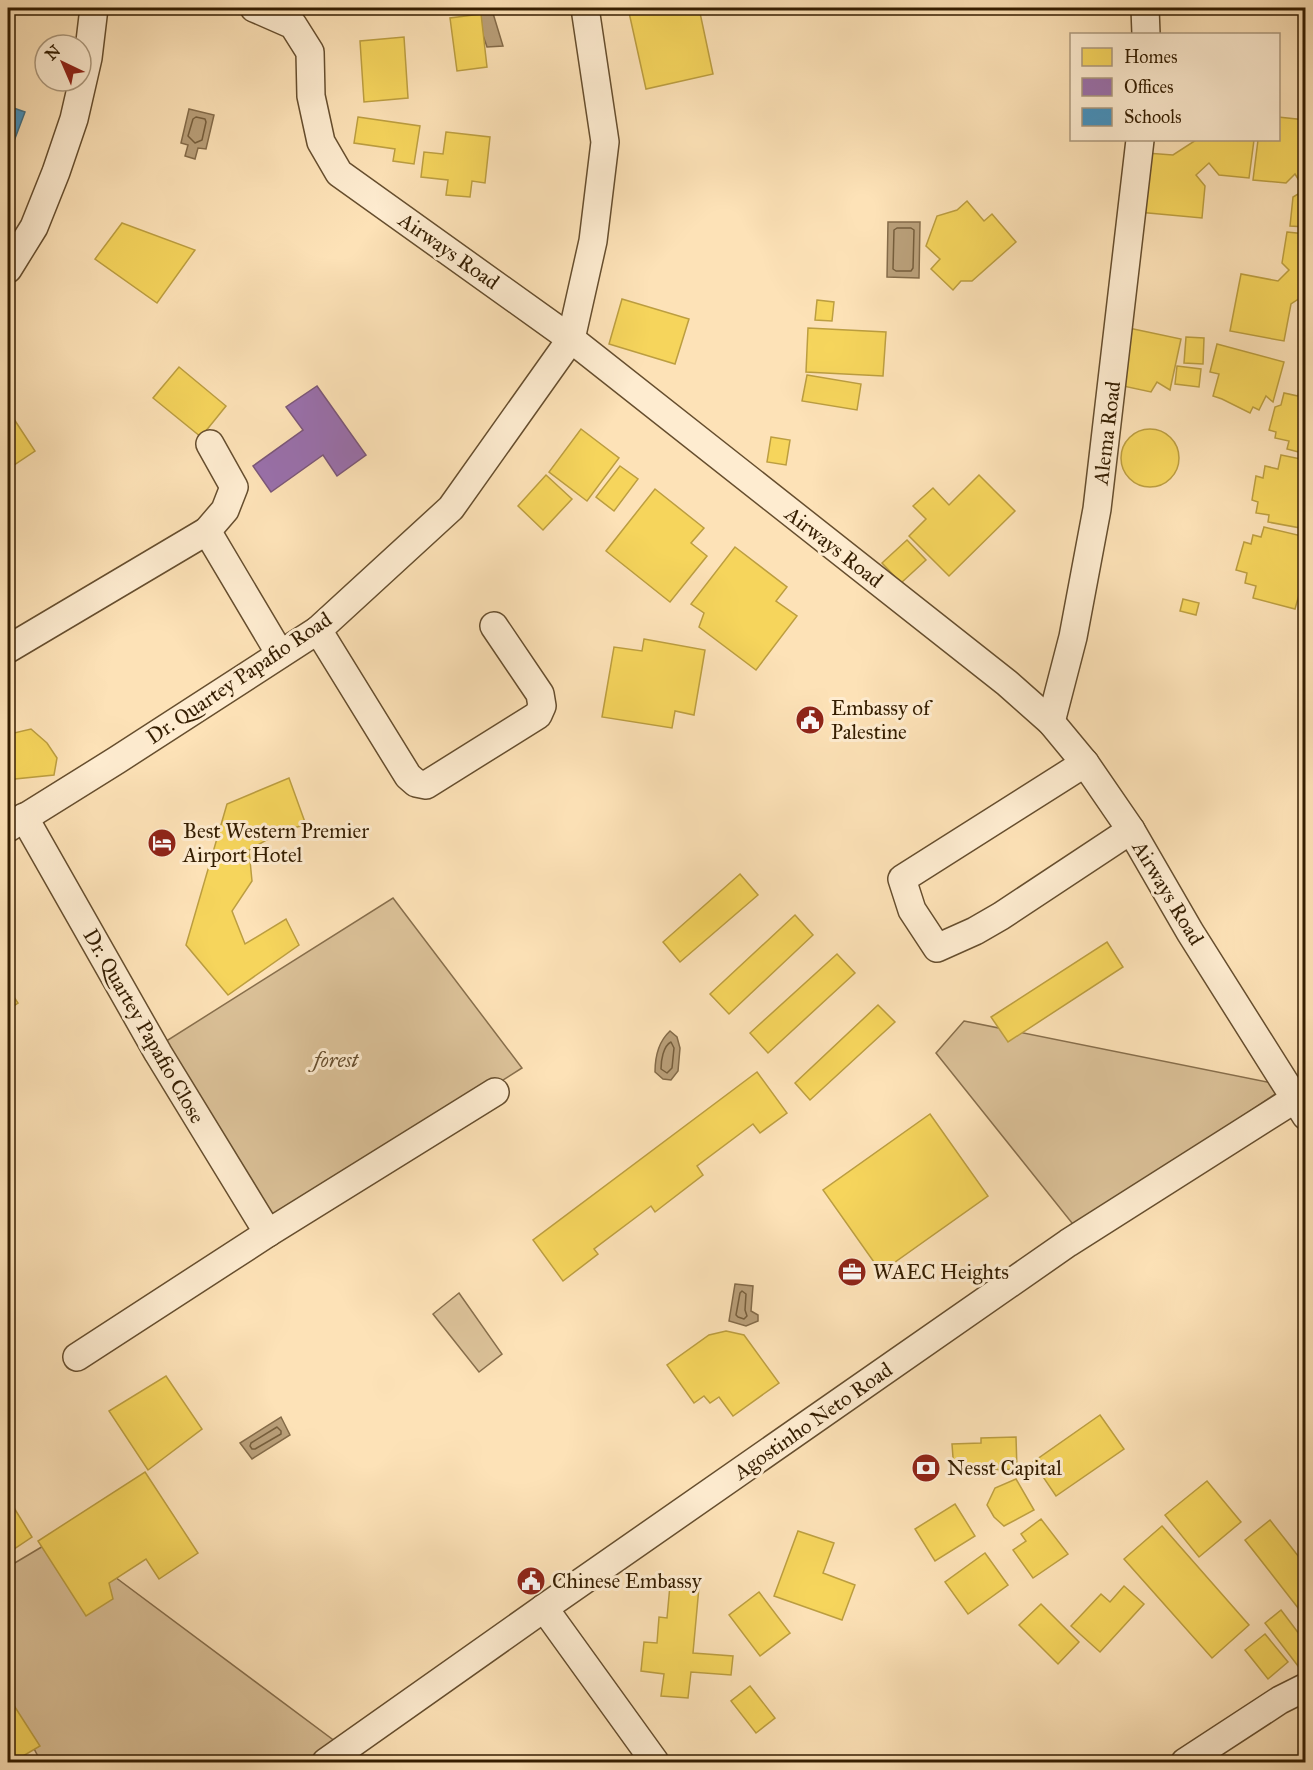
<svg xmlns="http://www.w3.org/2000/svg" width="1313" height="1770" viewBox="0 0 1313 1770" font-family="'IM FELL Great Primer',serif">
<rect width="100%" height="100%" fill="#fde2b7"/>
<filter id="stains"><feTurbulence type="fractalNoise" baseFrequency=".00333" numOctaves="4"/><feColorMatrix values="0 0 0 0 .2 0 0 0 0 .09 0 0 0 0 .02 0 0 0 .5 -.17"/></filter>
<radialGradient id="worn" r=".72"><stop offset=".6" stop-color="#630" stop-opacity="0"/><stop offset="1" stop-color="#630" stop-opacity=".3"/></radialGradient>
<g fill="#dbc198" stroke="#886f4c" stroke-width="1.5">
<path d="M393,898L522,1068L268,1229L160,1045Z"/>
<path d="M964,1021L1287,1086L1076,1228L936,1053Z"/>
<path d="M459,1293L502,1354L479,1372L433,1314Z"/>
<path d="M60,1536L336,1742L306,1762H41L8,1699V1567Z"/>
</g>
<g fill="#b99f79" stroke="#846b49" stroke-width="1.5">
<path d="M492,10L503,46L487,47L476,15Z"/>
<path d="M189,109L214,115L206,149L198,148L195,159L185,156L188,145L181,143Z"/>
<path d="M888,222H920L919,278L887,277Z"/>
<path d="M670,1031L677,1037L680,1048L678,1071L671,1080L663,1079L655,1072C655,1057 658,1042 670,1031Z"/>
<path d="M735,1284L753,1286L751,1311L758,1315V1321L746,1326L729,1321Z"/>
<path d="M281,1417L290,1435L252,1459L240,1443Z"/>
</g>
<g fill="#f6d55c" stroke="#bc9e40" stroke-width="1.5">
<path d="M628,8H699L713,74L646,89Z"/>
<path d="M481,14L487,67L457,71L450,18Z"/>
<path d="M404,37L408,98L364,102L360,41Z"/>
<path d="M358,117L420,126L414,164L393,161L395,149L354,143Z"/>
<path d="M1278,117L1306,120V227L1290,226L1293,197L1305,190L1295,174L1286,183L1253,180L1258,140H1278Z"/>
<path d="M446,132L490,137L485,183L472,181L470,197L446,195L448,180L421,177L424,152L443,154Z"/>
<path d="M1196,140H1254L1249,178L1219,175L1209,163L1196,175L1205,186L1202,218L1127,211L1133,152L1173,155Z"/>
<path d="M967,201L984,221L992,214L1016,242L972,281H961L953,290L931,269L940,259L926,246L937,216L957,210Z"/>
<path d="M122,223L195,250L157,303L95,259Z"/>
<path d="M1287,232L1306,234V294L1291,304L1284,341L1230,331L1241,274L1278,281L1289,270L1282,263Z"/>
<path d="M622,299L689,319L675,364L609,344Z"/>
<path d="M817,300L834,302L832,321L815,320Z"/>
<path d="M1124,327L1181,339L1170,390L1157,382L1151,392L1123,386Z"/>
<path d="M808,328L886,332L883,376L806,372Z"/>
<path d="M1186,337L1204,338L1203,364L1184,363Z"/>
<path d="M1217,344L1284,362L1273,402L1266,396L1259,410L1253,407L1250,413L1222,399L1213,396L1219,374L1210,372Z"/>
<path d="M1177,366L1201,369L1199,387L1175,384Z"/>
<path d="M179,367L226,406L201,437L153,398Z"/>
<path d="M807,375L861,384L857,410L802,401Z"/>
<path d="M1300,387L1306,388V454L1287,449L1289,441L1275,438L1276,432L1269,430L1275,407L1281,405L1284,393L1298,396Z"/>
<path d="M8,410L35,451L8,469Z"/>
<circle cx="1150" cy="458" r="29"/>
<path d="M581,429L619,458L587,501L549,472Z"/>
<path d="M771,437L790,440L786,465L767,462Z"/>
<path d="M1281,455L1306,460V529L1268,522L1269,515L1256,513L1258,502L1252,500L1256,476L1263,478L1265,466L1278,469Z"/>
<path d="M620,466L638,479L614,511L596,497Z"/>
<path d="M546,475L572,499L543,530L518,506Z"/>
<path d="M979,475L1015,511L949,576L909,536L926,519L913,506L933,488L949,505Z"/>
<path d="M655,489L704,528L691,543L707,556L670,602L606,551Z"/>
<path d="M1264,527L1306,537V570L1295,609L1253,598L1256,586L1245,583L1247,573L1236,570L1244,542L1251,544L1253,535L1261,537Z"/>
<path d="M907,540L926,560L901,583L882,563Z"/>
<path d="M735,547L787,587L776,601L797,616L756,670L699,627L704,613L691,604Z"/>
<path d="M1183,599L1199,603L1196,615L1180,611Z"/>
<path d="M644,639L705,650L694,715L675,711L672,728L602,717L614,647L642,651Z"/>
<path d="M31,729L47,743L57,758L54,775L15,779L8,793V732L10,734Z"/>
<path d="M289,778L306,825L284,830L249,850L252,881L232,911L245,944L286,919L299,945L228,995L186,945L227,804Z"/>
<path d="M740,874L758,895L680,962L663,942Z"/>
<path d="M795,915L813,935L729,1014L710,994Z"/>
<path d="M1107,942L1123,967L1008,1042L991,1017Z"/>
<path d="M837,954L855,973L768,1053L750,1033Z"/>
<path d="M8,988L18,1003L8,1010Z"/>
<path d="M878,1005L895,1022L810,1100L795,1083Z"/>
<path d="M757,1072L787,1113L760,1133L753,1124L697,1166L703,1175L655,1212L651,1206L594,1249L598,1254L563,1281L533,1240Z"/>
<path d="M930,1114L988,1196L881,1272L823,1190Z"/>
<path d="M726,1331L744,1335L779,1383L733,1416L719,1397L710,1403L704,1396L694,1403L667,1365L709,1335Z"/>
<path d="M166,1376L202,1429L148,1470L109,1411Z"/>
<path d="M1100,1415L1124,1449L1056,1496L1033,1462Z"/>
<path d="M1016,1437L1017,1469L954,1471L952,1444L981,1443V1438Z"/>
<path d="M145,1472L198,1553L159,1579L146,1559L109,1583L113,1599L86,1616L38,1541Z"/>
<path d="M1016,1479L1034,1510L1004,1526L994,1517L987,1505L995,1488Z"/>
<path d="M1207,1481L1241,1522L1199,1557L1165,1515Z"/>
<path d="M8,1498L32,1537L8,1553Z"/>
<path d="M955,1504L975,1536L935,1561L915,1529Z"/>
<path d="M1041,1519L1068,1554L1033,1578L1013,1550L1026,1541L1021,1534Z"/>
<path d="M1270,1520L1306,1566V1611L1302,1613L1245,1540Z"/>
<path d="M1162,1526L1249,1625L1212,1658L1124,1559Z"/>
<path d="M798,1531L834,1543L823,1573L855,1585L842,1620L774,1596Z"/>
<path d="M985,1553L1008,1585L968,1614L945,1582Z"/>
<path d="M670,1585L699,1587L693,1653L733,1656L731,1675L691,1672L688,1698L661,1696L664,1674L641,1671L644,1642L657,1643L659,1617L667,1618Z"/>
<path d="M1124,1586L1144,1604L1100,1652L1071,1626L1101,1594L1110,1602Z"/>
<path d="M759,1592L790,1633L760,1656L729,1615Z"/>
<path d="M1041,1604L1079,1642L1058,1664L1019,1625Z"/>
<path d="M1281,1610L1306,1643V1661L1298,1666L1265,1623Z"/>
<path d="M1265,1634L1288,1662L1268,1679L1245,1650Z"/>
<path d="M750,1686L775,1718L756,1733L731,1701Z"/>
<path d="M13,1704L40,1746L13,1762H8V1707Z"/>
</g>
<path fill="#9970ab" stroke="#7b5778" stroke-width="1.5" d="M317,386L366,455L337,476L323,455L271,492L253,466L303,430L286,407Z"/>
<path fill="#4393c3" stroke="#3e7088" stroke-width="1.5" d="M8,106L25,112L8,157Z"/>
<g fill="none" stroke-linecap="round" stroke-linejoin="round">
<g stroke="#765e3c" stroke-width="1.5">
<path d="M196,117L205,119L206,122L202,140L195,143L188,136L193,119Z"/>
<path d="M897,228H911L914,230L913,268L911,271H896L893,269L894,230Z"/>
<path d="M671,1042L674,1048L672,1068L667,1073L661,1069C661,1061 663,1046 671,1042Z"/>
<path d="M742,1291L746,1294L745,1310L747,1316L744,1319L738,1317L736,1315L740,1293Z"/>
<path d="M277,1427L281,1431V1434L255,1449H252L250,1446L251,1443Z"/>
</g>
<g stroke="#664e2e" stroke-width="30">
<g id="minor">
<path d="M254,8L293,25L310,52L311,96L321,142L339,173L571,339L1007,683L1051,722L1085,763L1131,830L1190,932L1306,1116"/>
<path d="M1145,8L1146,34"/>
<path d="M8,269L34,227L56,172L74,119L88,58L94,8"/>
<path d="M207,531L280,654"/>
<path d="M318,630L408,776L416,783L426,785L538,715L542,706L540,694L494,626"/>
<path d="M8,649L207,531L225,510L234,487L210,444"/>
<path d="M1051,722L1073,637L1097,509L1140,140"/>
<path d="M1085,763L902,879L912,910L937,948L975,931L1001,916L1131,830"/>
<path d="M24,817L158,1053L268,1233"/>
<path d="M8,828L117,760L318,630L451,508L571,339L593,241L605,142L585,8"/>
<path d="M77,1357L268,1233L495,1092"/>
<path d="M544,1608L655,1762"/>
<path d="M326,1762L544,1608L1068,1243L1295,1099L1306,1089"/>
<path d="M1185,1762L1280,1700L1306,1687"/>
</g>
</g>
<use href="#minor" stroke="#feecd0" stroke-width="27"/>
</g>
<defs>
<g id="civic-disc" transform="scale(1.5)"><circle r="9.5" fill="#8f2418" stroke="#feecd0"/><path d="M-.6-6.5H3V-4.5H.6V-3L4-1V1h2V6H-6V1h2V-1L-.6-3ZM-1.2 2.5V6h2.4V2.5Z" fill="#fff"/></g>
<g id="hotel-disc" transform="scale(1.5)"><circle r="9.5" fill="#8f2418" stroke="#feecd0"/><path d="M-6-4.5h1.5V1H6V5H4.5V3h-9V5H-6ZM-4 0a1.8 1.8 0 1 1 3.6 0ZM.5 0V-2.5h3Q6-2.5 6 0Z" fill="#fff"/></g>
<g id="office-disc" transform="scale(1.5)"><circle r="9.5" fill="#8f2418" stroke="#feecd0"/><path d="M-6-3h4V-5.5h4V-3h4V5H-6ZM-1-4.5V-3h2v-1.5ZM-6 0V1H6V0Z" fill="#fff"/></g>
<g id="bank-disc" transform="scale(1.5)"><circle r="9.5" fill="#8f2418" stroke="#feecd0"/><path d="M-6-4H6V4H-6ZM0-2.3a2.3 2.3 0 1 0 0 4.6a2.3 2.3 0 1 0 0-4.6Z" fill="#fff"/></g>
</defs>
<g fill-rule="evenodd">
<use href="#civic-disc" x="810" y="720"/>
<use href="#hotel-disc" x="162" y="843"/>
<use href="#office-disc" x="852" y="1272"/>
<use href="#bank-disc" x="926" y="1468"/>
<use href="#civic-disc" x="531" y="1581"/>
</g>
<g text-anchor="middle" stroke-width="6" stroke-linejoin="round" paint-order="stroke">
<g font-size="21" fill="#341d00" stroke="#feecd0">
<text transform="translate(449 251) rotate(35)" y="7">Airways Road</text>
<text transform="translate(1107 433) rotate(-83)" y="7">Alema Road</text>
<text transform="translate(834 547) rotate(38)" y="7">Airways Road</text>
<text transform="translate(239 678) rotate(-34)" y="7">Dr. Quartey Papafio Road</text>
<text transform="translate(1168 893) rotate(59)" y="7">Airways Road</text>
<text transform="translate(144 1026) rotate(60)" y="7">Dr. Quartey Papafio Close</text>
<text transform="translate(813 1421) rotate(-35)" y="7">Agostinho Neto Road</text>
</g>
<g font-size="21" fill="#341d00" stroke="#feecd0" text-anchor="start">
<text x="831" y="715">Embassy of<tspan x="831" dy="24">Palestine</tspan></text>
<text x="183" y="838">Best Western Premier<tspan x="183" dy="24">Airport Hotel</tspan></text>
<text x="873" y="1279">WAEC Heights</text>
<text x="947" y="1475">Nesst Capital</text>
<text x="552" y="1588">Chinese Embassy</text>
</g>
<g font-size="21" font-style="italic" fill="#664e2e" stroke="#feecd0">
<text x="336" y="1067">forest</text>
</g>
</g>
<rect width="1313" height="1770" fill="none" stroke="#fde2b7" stroke-width="30"/>
<rect x="9" y="9" width="1295" height="1752" fill="none" stroke="#341d00" stroke-width="3"/>
<rect x="15" y="15" width="1283" height="1740" fill="none" stroke="#341d00" stroke-width="1.5"/>
<rect x="1070" y="33" width="210" height="108" fill="#feecd0" stroke="#ad997d" stroke-width="1.5"/>
<rect x="1082" y="48" width="30" height="18" fill="#f6d55c" stroke="#ad997d" stroke-width="1.5"/>
<text x="1124" y="63" font-size="18" fill="#341d00">Homes</text>
<rect x="1082" y="78" width="30" height="18" fill="#9970ab" stroke="#ad997d" stroke-width="1.5"/>
<text x="1124" y="93" font-size="18" fill="#341d00">Offices</text>
<rect x="1082" y="108" width="30" height="18" fill="#4393c3" stroke="#ad997d" stroke-width="1.5"/>
<text x="1124" y="123" font-size="18" fill="#341d00">Schools</text>
<g transform="translate(63 63) rotate(316)"><circle r="28" fill="#feecd0" stroke="#ad997d" stroke-width="1.5"/>
<path d="M0-4.5L10 22L0 15L-10 22Z" fill="#8f2418"/>
<text y="-9" font-size="16" font-weight="bold" text-anchor="middle" fill="#341d00">N</text>
</g>
<rect width="100%" height="100%" filter="url(#stains)"/>
<rect width="100%" height="100%" fill="url(#worn)"/>
</svg>
